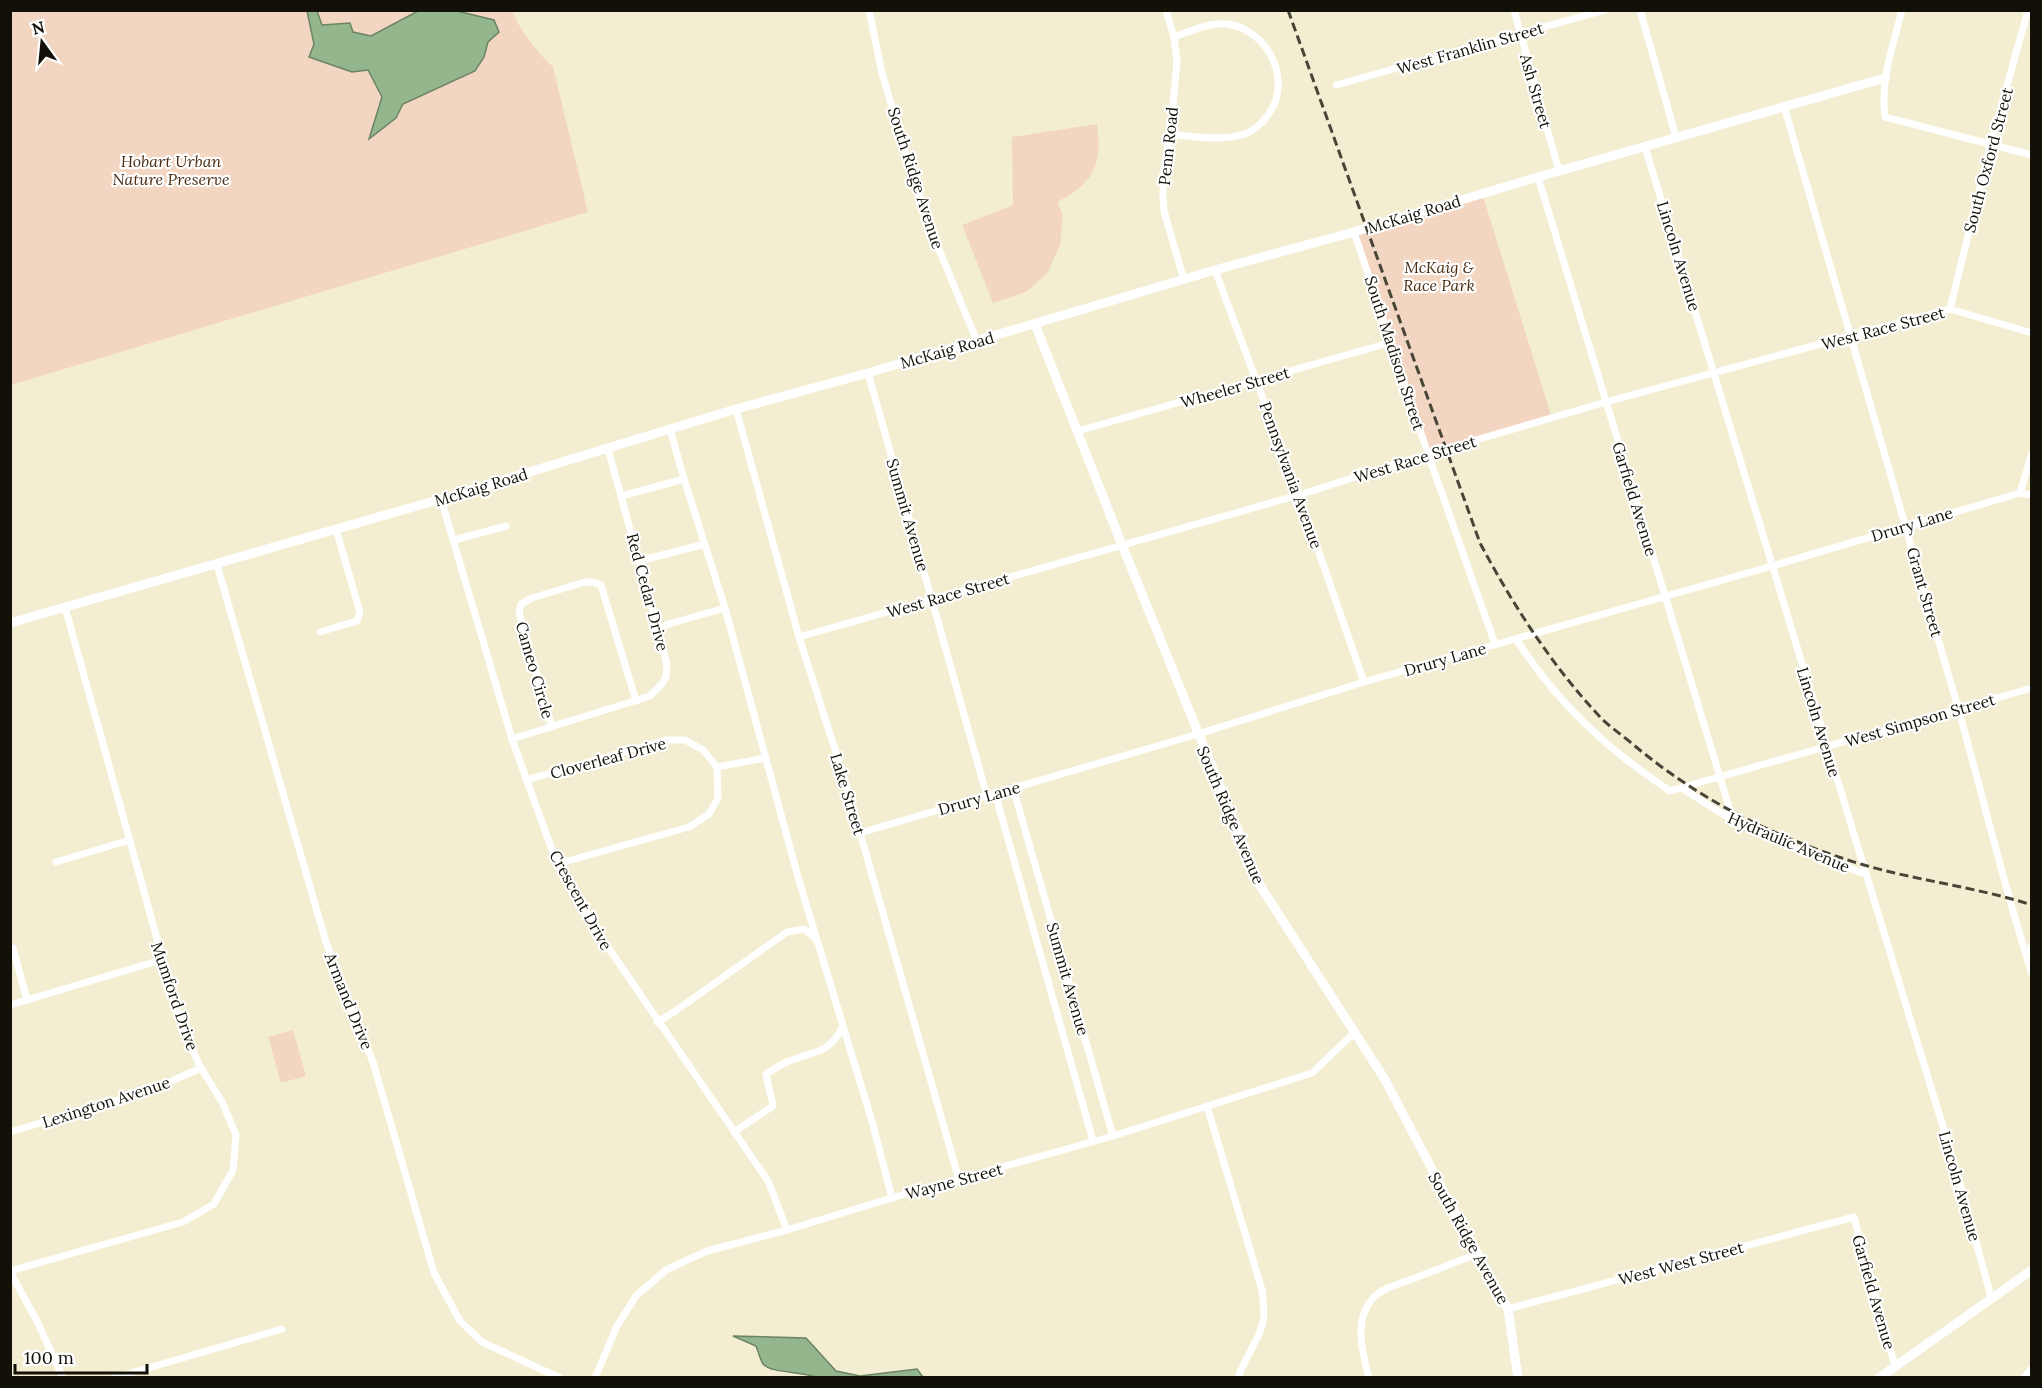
<svg xmlns="http://www.w3.org/2000/svg" width="2042" height="1388" viewBox="0 0 2042 1388" font-family="Lora,serif">
<rect width="100%" height="100%" fill="#f3eed2"/>
<g fill="#f3d6c1">
<path d="M11,11H512C522,33 535,50 553,67L588,212L11,385Z"/>
<path d="M1097,124C1103,164 1093,185 1057,202L1063,215L1060,245L1047,274L1026,292L993,303L962,225L1013,205L1012,137Z"/>
<path d="M1482,193L1552,418L1428,454L1354,232Z"/>
<path d="M293,1030L306,1076L281,1083L268,1037Z"/>
</g>
<g fill="#94b68c" stroke="#6d8464" stroke-width="1.5">
<path d="M418,11H457L494,20L499,32L488,42L484,57L475,71L403,104L396,118L369,139L382,97L368,70L352,72L309,57L314,44L307,11H317L322,25L350,23L353,32L371,36Z"/>
<path d="M733,1336L806,1338L836,1371L860,1376L917,1369L923,1377L819,1378C805,1371 772,1374 763,1364C760,1359 758,1351 756,1346Z"/>
</g>
<g fill="none" stroke-linecap="round" stroke-linejoin="round">
<g stroke="#fff" stroke-width="7">
<path d="M869,10L882,73L908,162L930,228L977,341"/>
<path d="M1166,10L1174,37L1177,62L1170,134L1163,173V197L1164,211L1184,280"/>
<path d="M1514,10L1559,171"/>
<path d="M1640,10L1676,137"/>
<path d="M1902,10C1893,46 1880,80 1885,117L2032,155"/>
<path d="M1336,85L1605,10"/>
<path d="M1784,106C1841,307 1901,507 1958,708C1983,796 2004,887 2032,974"/>
<path d="M1170,134C1195,137 1223,142 1247,133C1255,130 1263,122 1268,115C1292,83 1271,34 1232,25C1213,20 1191,31 1174,37"/>
<path d="M1645,147L1961,1186L1991,1297"/>
<path d="M1538,177L1733,820"/>
<path d="M1354,232L1428,454L1495,644"/>
<path d="M1215,270L1299,495L1364,682"/>
<path d="M1950,309L1991,143L2028,10"/>
<path d="M868,373L987,796"/>
<path d="M736,409L799,637L847,787L959,1180"/>
<path d="M670,429L684,479L725,608L798,877L873,1125L892,1198"/>
<path d="M1078,431L1392,342"/>
<path d="M2020,493L2032,453"/>
<path d="M622,496L684,479"/>
<path d="M441,499L512,739L557,864L601,937L768,1181L787,1230"/>
<path d="M454,540L506,526"/>
<path d="M639,561L705,544"/>
<path d="M217,565L326,942L373,1062L434,1273L460,1321L482,1342L560,1378"/>
<path d="M658,627L725,608"/>
<path d="M320,632L357,621L360,612L336,529"/>
<path d="M799,637L1299,495L1428,454L1606,402L1950,309L2032,333"/>
<path d="M1516,639C1557,703 1607,749 1670,791L2032,688"/>
<path d="M552,727L519,612L521,604L532,598L585,582H593L601,585L636,701"/>
<path d="M512,739L650,696L661,685L666,677L667,664L608,449"/>
<path d="M717,767L765,758"/>
<path d="M526,780L666,740H685L703,750L717,767L718,798L709,814L689,827L557,864"/>
<path d="M1013,788L1113,1136"/>
<path d="M1682,788C1699,799 1715,810 1733,820C1774,843 1821,858 1866,874"/>
<path d="M995,793L1093,1141"/>
<path d="M860,833L1198,734L1364,682L1772,566L2020,493L2032,495"/>
<path d="M56,862L130,840"/>
<path d="M13,948L27,1000"/>
<path d="M2029,961L2032,945"/>
<path d="M10,1005L161,960"/>
<path d="M657,1022L674,1012L787,932L804,929L815,938"/>
<path d="M1207,1106L1262,1290C1263,1298 1264,1307 1264,1315C1262,1337 1245,1356 1238,1378"/>
<path d="M10,1132L154,1089L201,1068"/>
<path d="M734,1132L773,1106L766,1074C773,1070 780,1065 787,1062C814,1050 827,1056 843,1027"/>
<path d="M10,1271L183,1222L214,1204L233,1170L236,1135L222,1102L201,1068L186,1036L176,1007L65,607"/>
<path d="M10,1272L37,1321L63,1378"/>
<path d="M1508,1309L1854,1217L1895,1366"/>
<path d="M114,1378L282,1329"/>
<path d="M595,1378L617,1326L636,1296L666,1270L707,1251L787,1230L898,1196L1113,1136L1312,1073L1355,1032"/>
<path d="M1369,1378C1362,1352 1353,1319 1374,1297C1383,1288 1400,1284 1412,1279C1434,1271 1455,1262 1477,1254"/>
<path d="M2024,1378L2032,1368"/>
</g>
<g stroke="#fff" stroke-width="9">
<path d="M1035,324L1122,545L1261,887L1384,1078L1444,1192L1508,1309L1518,1378"/>
<path d="M10,623L441,499L736,409L868,373L1215,270L1354,232L1538,177L1885,78"/>
<path d="M1879,1378L2032,1270"/>
</g>
<path stroke="#474537" stroke-width="3" stroke-dasharray="9 4.5" stroke-linecap="butt" d="M1288,10L1480,543C1513,605 1552,666 1601,718C1609,726 1619,733 1629,741C1698,800 1777,839 1864,865C1919,881 1976,887 2032,905"/>
</g>
<g text-anchor="middle" stroke-width="4.5" stroke-linejoin="round" paint-order="stroke">
<g font-size="16" fill="#131107" stroke="#fff">
<text transform="translate(1470 48) rotate(-16)" y="6">West Franklin Street</text>
<text transform="translate(1536 91) rotate(74)" y="6">Ash Street</text>
<text transform="translate(1168 146) rotate(-84)" y="6">Penn Road</text>
<text transform="translate(1988 160) rotate(-75)" y="6">South Oxford Street</text>
<text transform="translate(916 178) rotate(72)" y="6">South Ridge Avenue</text>
<text transform="translate(1414 214) rotate(-17)" y="6">McKaig Road</text>
<text transform="translate(1679 256) rotate(73)" y="6">Lincoln Avenue</text>
<text transform="translate(1883 328) rotate(-15)" y="6">West Race Street</text>
<text transform="translate(947 350) rotate(-16)" y="6">McKaig Road</text>
<text transform="translate(1395 353) rotate(72)" y="6">South Madison Street</text>
<text transform="translate(1235 387) rotate(-16)" y="6">Wheeler Street</text>
<text transform="translate(1415 459) rotate(-17)" y="6">West Race Street</text>
<text transform="translate(1291 475) rotate(70)" y="6">Pennsylvania Avenue</text>
<text transform="translate(481 487) rotate(-17)" y="6">McKaig Road</text>
<text transform="translate(1635 499) rotate(73)" y="6">Garfield Avenue</text>
<text transform="translate(908 515) rotate(74)" y="6">Summit Avenue</text>
<text transform="translate(1912 524) rotate(-17)" y="6">Drury Lane</text>
<text transform="translate(648 592) rotate(75)" y="6">Red Cedar Drive</text>
<text transform="translate(1925 592) rotate(74)" y="6">Grant Street</text>
<text transform="translate(948 595) rotate(-16)" y="6">West Race Street</text>
<text transform="translate(1445 659) rotate(-16)" y="6">Drury Lane</text>
<text transform="translate(535 670) rotate(74)" y="6">Cameo Circle</text>
<text transform="translate(1920 720) rotate(-16)" y="6">West Simpson Street</text>
<text transform="translate(1819 722) rotate(73)" y="6">Lincoln Avenue</text>
<text transform="translate(608 758) rotate(-15)" y="6">Cloverleaf Drive</text>
<text transform="translate(848 794) rotate(73)" y="6">Lake Street</text>
<text transform="translate(979 798) rotate(-16)" y="6">Drury Lane</text>
<text transform="translate(1231 815) rotate(67)" y="6">South Ridge Avenue</text>
<text transform="translate(1789 842) rotate(23)" y="6">Hydraulic Avenue</text>
<text transform="translate(581 900) rotate(61)" y="6">Crescent Drive</text>
<text transform="translate(1068 979) rotate(74)" y="6">Summit Avenue</text>
<text transform="translate(175 996) rotate(71)" y="6">Mumford Drive</text>
<text transform="translate(349 1001) rotate(68)" y="6">Armand Drive</text>
<text transform="translate(106 1102) rotate(-18)" y="6">Lexington Avenue</text>
<text transform="translate(954 1181) rotate(-15)" y="6">Wayne Street</text>
<text transform="translate(1960 1186) rotate(74)" y="6">Lincoln Avenue</text>
<text transform="translate(1469 1238) rotate(61)" y="6">South Ridge Avenue</text>
<text transform="translate(1681 1263) rotate(-15)" y="6">West West Street</text>
<text transform="translate(1874 1292) rotate(74)" y="6">Garfield Avenue</text>
</g>
<g font-size="16" font-style="italic" fill="#4a2b10" stroke="#fff">
<text x="171" y="167">Hobart Urban<tspan x="171" dy="18">Nature Preserve</tspan></text>
<text x="1439" y="273">McKaig &amp;<tspan x="1439" dy="18">Race Park</tspan></text>
</g>
</g>
<rect width="2042" height="1388" fill="none" stroke="#131107" stroke-width="24"/>
<g transform="translate(42 42) rotate(345)" stroke="#ffffff" stroke-width="4.5" paint-order="stroke">
<path d="M0-4.5L10 22L0 15L-10 22Z" fill="#131107"/>
<text y="-9" font-size="16" font-weight="bold" text-anchor="middle" fill="#131107">N</text>
</g>
<path d="M15 1364v9h132v-9" fill="none" stroke="#131107" stroke-width="3"/>
<text x="24" y="1364" font-size="18" fill="#131107" stroke="#ffffff" stroke-width="4.5" paint-order="stroke">100 m</text>
</svg>
